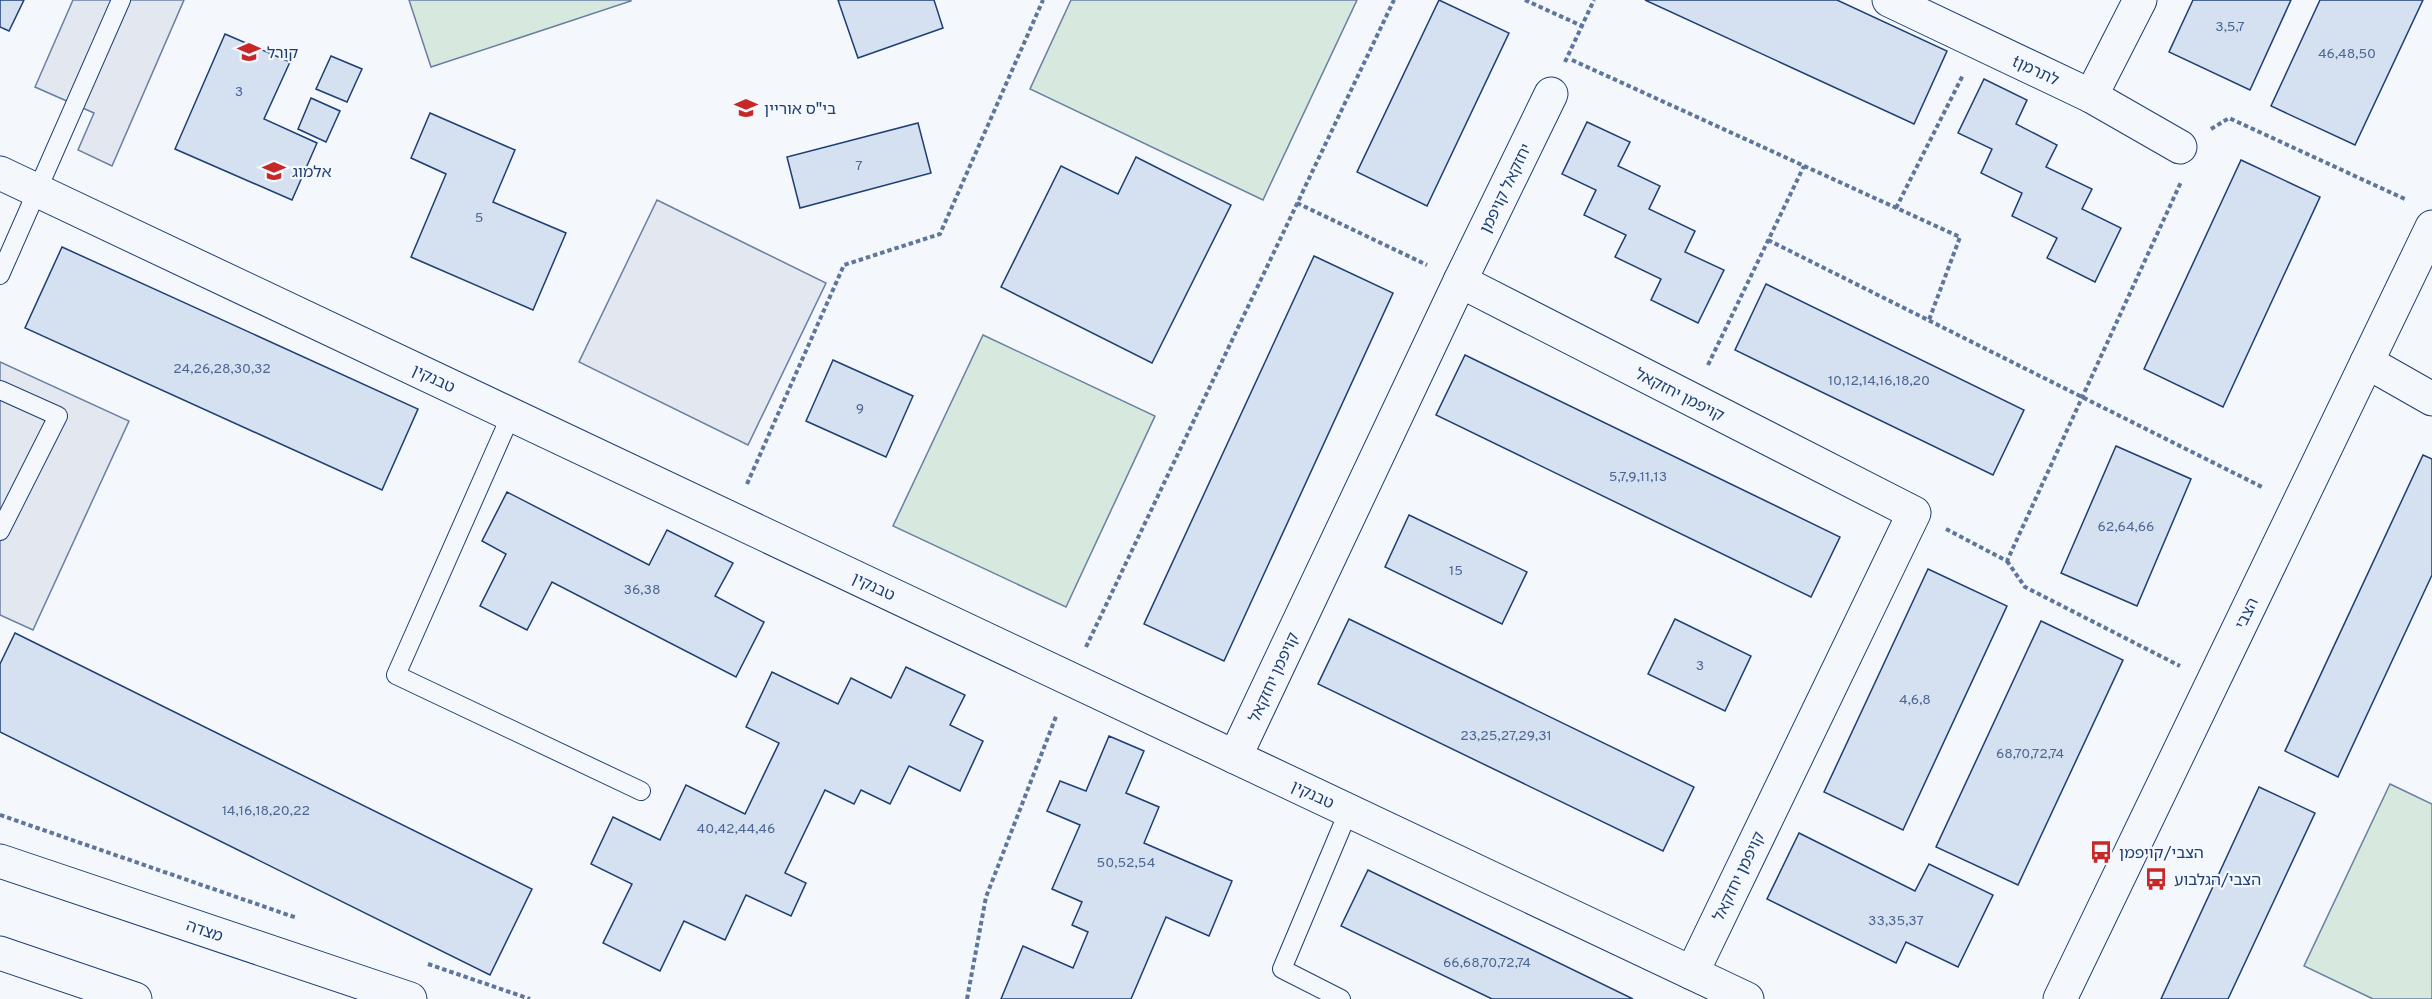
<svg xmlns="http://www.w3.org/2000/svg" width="2432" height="999" viewBox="0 0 2432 999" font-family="Overpass,'Noto Sans Hebrew',sans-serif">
<rect width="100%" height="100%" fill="#f4f7fb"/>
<g fill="#d7e8df" stroke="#687fa3" stroke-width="1.5">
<path d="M409,0H630L631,1L431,67Z"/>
<path d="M1071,0H1357L1263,200L1030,89Z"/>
<path d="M983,335L1155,416L1066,607L893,526Z"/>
<path d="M2390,784L2432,804V999H2373L2304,966Z"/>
</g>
<g fill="#e3e8f0" stroke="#687fa3" stroke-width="1.5">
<path d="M73,0H184L112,166L78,150L94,113L35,87Z"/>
<path d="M657,200L826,283L748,445L579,362Z"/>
<path d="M0,362L129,421L33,630L0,615Z"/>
</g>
<g fill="#d5e0f0" stroke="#1d3f73" stroke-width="1.5">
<path d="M0,0H24L9,31L0,27Z"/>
<path d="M838,0H934L943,28L858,58Z"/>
<path d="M1439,0L1509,33L1427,206L1357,172Z"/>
<path d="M1645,0H1837L1947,51L1914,124Z"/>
<path d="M2193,0H2291L2250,90L2169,52Z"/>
<path d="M2320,0H2423L2355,145L2271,106Z"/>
<path d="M225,34L290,62L264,119L317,143L292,200L175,149Z"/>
<path d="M331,56L362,69L347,102L316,89Z"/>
<path d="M1984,79L2027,100L2016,124L2057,145L2046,167L2092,189L2082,209L2121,228L2095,282L2047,258L2057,238L2012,216L2022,193L1981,173L1992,149L1958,133Z"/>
<path d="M311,98L340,111L326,142L298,129Z"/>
<path d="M430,113L515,150L493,202L566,233L533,310L411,257L446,174L411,158Z"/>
<path d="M1587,122L1630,142L1618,166L1660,186L1649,209L1695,231L1685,252L1724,270L1698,323L1651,300L1661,279L1615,257L1626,235L1584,215L1596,190L1562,174Z"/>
<path d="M918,123L931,173L800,208L787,157Z"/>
<path d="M1136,157L1231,205L1152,363L1001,287L1061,166L1118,194Z"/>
<path d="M2241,160L2320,197L2223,407L2144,369Z"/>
<path d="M62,247L418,409L382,490L25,328Z"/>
<path d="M1314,256L1393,293L1224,661L1144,624Z"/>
<path d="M1766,284L2024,410L1993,475L1735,350Z"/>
<path d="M1465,355L1840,537L1811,597L1436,415Z"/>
<path d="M833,360L913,396L886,457L806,421Z"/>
<path d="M2116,446L2191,479L2137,606L2061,573Z"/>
<path d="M2423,455L2432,459V575L2338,777L2285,751Z"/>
<path d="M507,492L649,565L667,530L733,563L715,596L764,622L736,677L552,582L527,630L480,606L506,554L482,541Z"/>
<path d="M1409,515L1527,572L1502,624L1385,567Z"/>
<path d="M1928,569L2007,606L1903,830L1824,792Z"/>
<path d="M1349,619L1694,787L1663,851L1318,684Z"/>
<path d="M1675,619L1751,656L1725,711L1648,674Z"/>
<path d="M2041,621L2123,660L2018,885L1936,847Z"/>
<path d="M15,633L532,889L490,975L0,732V664Z"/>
<path d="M906,667L965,695L950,725L983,741L960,791L909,766L890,804L861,790L854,804L825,790L785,873L806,883L791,916L746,895L725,940L684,921L660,971L603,943L632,884L591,864L613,817L660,840L686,785L745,814L779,743L746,727L772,672L838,704L851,678L891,698Z"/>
<path d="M1109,736L1144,751L1126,793L1159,807L1144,843L1232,881L1209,936L1166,917L1131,999H1001L1023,946L1073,968L1088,932L1072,925L1082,902L1052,889L1080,825L1047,811L1060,781L1086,791Z"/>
<path d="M2259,787L2315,813L2228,999H2161Z"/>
<path d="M1799,833L1915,891L1929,864L1993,895L1958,967L1906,942L1896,963L1767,899Z"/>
<path d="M1368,870L1633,999H1492L1341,926Z"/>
</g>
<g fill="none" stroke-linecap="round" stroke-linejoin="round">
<g stroke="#1d3f73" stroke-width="20">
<g id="lane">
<path d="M0,275L121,0"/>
<path d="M0,390L58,416L0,531"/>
<path d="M511,415L396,675L641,791"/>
<path d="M1341,999L1282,969L1349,810"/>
</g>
</g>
<g stroke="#1d3f73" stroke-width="35">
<g id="street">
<path d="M1889,0L2091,96L2180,147"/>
<path d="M2091,96L2140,0"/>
<path d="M0,173L1747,999"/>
<path d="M1460,281L1551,94"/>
<path d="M2367,362L2432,399"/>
<path d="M1235,757L1460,281L1914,513L1692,973"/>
<path d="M2060,999L2432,227"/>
</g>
</g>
<g stroke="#1d3f73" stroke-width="35">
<g id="secondary">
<path d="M0,861L410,999"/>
<path d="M0,953L135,999"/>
</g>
</g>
<g stroke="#5e769c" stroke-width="4" stroke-dasharray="4.5 3" stroke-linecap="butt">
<path d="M1525,0L1582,26"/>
<path d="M1572,60L1960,237L1929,320"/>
<path d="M1565,62L1594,0"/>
<path d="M2211,129L2229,118L2407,200"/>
<path d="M1297,203L1427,265"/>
<path d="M1896,208L1963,75"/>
<path d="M1768,240L2264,488"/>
<path d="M1708,365L1804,166"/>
<path d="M747,484L844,265L940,234L1043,0"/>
<path d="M1946,529L2007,561L2181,182"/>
<path d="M2007,561L2025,587L2180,666"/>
<path d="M1086,647L1394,0"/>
<path d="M0,815L297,918"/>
<path d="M428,964L530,999"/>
<path d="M967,999L986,897L1057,714"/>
</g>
<use href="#lane" stroke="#f4f7fb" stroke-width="18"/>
<use href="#street" stroke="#f4f7fb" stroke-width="33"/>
<use href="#secondary" stroke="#f4f7fb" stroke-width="33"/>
</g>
<defs>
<g id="school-bare" transform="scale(1.8)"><path d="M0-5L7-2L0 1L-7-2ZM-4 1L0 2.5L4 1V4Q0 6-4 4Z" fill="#c62828" stroke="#f4f7fb" stroke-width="2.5" paint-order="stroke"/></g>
<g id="bus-bare" transform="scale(1.8)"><path d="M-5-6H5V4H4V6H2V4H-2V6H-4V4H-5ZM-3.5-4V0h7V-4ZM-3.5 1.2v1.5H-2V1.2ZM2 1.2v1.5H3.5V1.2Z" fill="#c62828" stroke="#f4f7fb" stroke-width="2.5" paint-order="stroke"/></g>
</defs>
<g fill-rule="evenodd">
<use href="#school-bare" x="249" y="52"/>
<use href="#school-bare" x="746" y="108"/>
<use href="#school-bare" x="274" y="171"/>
<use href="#bus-bare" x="2101" y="852"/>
<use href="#bus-bare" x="2156" y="879"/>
</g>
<g text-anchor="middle" stroke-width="4.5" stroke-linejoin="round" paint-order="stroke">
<g font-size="14" fill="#4b6792">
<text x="2230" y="31">3,5,7</text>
<text x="2347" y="58">46,48,50</text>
<text x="239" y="96">3</text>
<text x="859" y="170">7</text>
<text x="479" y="222">5</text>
<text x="222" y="373">24,26,28,30,32</text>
<text x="1879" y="385">10,12,14,16,18,20</text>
<text x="860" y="413">9</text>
<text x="1638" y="481">5,7,9,11,13</text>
<text x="2126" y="531">62,64,66</text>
<text x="1456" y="575">15</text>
<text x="642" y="594">36,38</text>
<text x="1700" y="670">3</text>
<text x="1915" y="704">4,6,8</text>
<text x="1506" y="740">23,25,27,29,31</text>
<text x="2030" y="758">68,70,72,74</text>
<text x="266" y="815">14,16,18,20,22</text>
<text x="736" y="833">40,42,44,46</text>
<text x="1126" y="867">50,52,54</text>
<text x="1896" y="925">33,35,37</text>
<text x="1487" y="967">66,68,70,72,74</text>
</g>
<g font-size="16" fill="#1d3f73" stroke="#f4f7fb" text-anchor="start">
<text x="267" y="58">קורל</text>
<text x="764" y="114">בי"ס אוריין</text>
<text x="292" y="177">אלמוג</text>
<text x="2119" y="858">הצבי/קויפמן</text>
<text x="2174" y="885">הצבי/הגלבוע</text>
</g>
<g font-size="16" fill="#1d3f73" stroke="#f4f7fb">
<text transform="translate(2036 70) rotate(25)" y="6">tלתרמן</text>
<text transform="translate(1505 188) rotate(-64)" y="6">יחזקאל קויפמן</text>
<text transform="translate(434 378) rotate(25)" y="6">טבנקין</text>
<text transform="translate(1680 394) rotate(27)" y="6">קויפמן יחזקאל</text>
<text transform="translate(874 586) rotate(25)" y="6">טבנקין</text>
<text transform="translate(2246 613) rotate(-64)" y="6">הצבי</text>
<text transform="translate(1273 677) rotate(-65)" y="6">קויפמן יחזקאל</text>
<text transform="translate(1313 794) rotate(25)" y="6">טבנקין</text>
<text transform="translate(1738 876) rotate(-64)" y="6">קויפמן יחזקאל</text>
<text transform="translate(205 930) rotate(19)" y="6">מצדה</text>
</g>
</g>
</svg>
